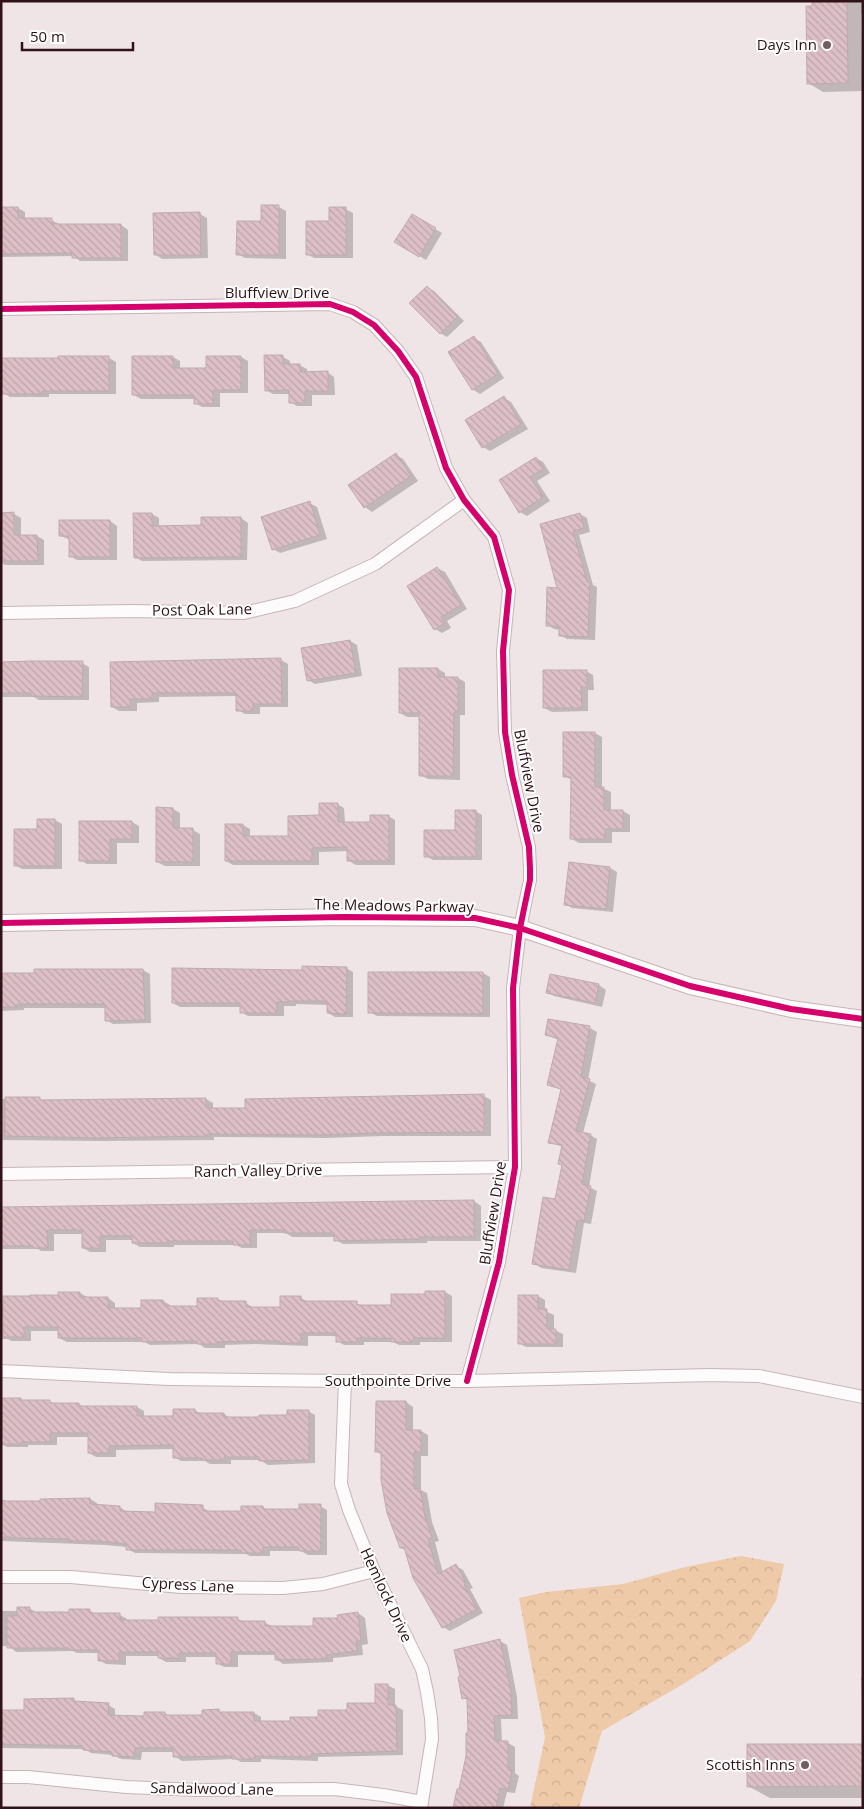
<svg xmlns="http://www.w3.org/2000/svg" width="864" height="1809" viewBox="0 0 864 1809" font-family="'Open Sans',sans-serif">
<defs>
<pattern id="forest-crowns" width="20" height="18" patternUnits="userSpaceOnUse" patternTransform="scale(1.25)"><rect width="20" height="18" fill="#eecaa9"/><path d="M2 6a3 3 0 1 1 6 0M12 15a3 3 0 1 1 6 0" fill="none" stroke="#cdac91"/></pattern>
<pattern id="building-back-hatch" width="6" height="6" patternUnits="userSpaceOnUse" patternTransform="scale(1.25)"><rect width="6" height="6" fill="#ddc0c7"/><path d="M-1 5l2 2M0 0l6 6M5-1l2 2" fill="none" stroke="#bea4aa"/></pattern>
</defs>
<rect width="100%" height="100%" fill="#efe5e7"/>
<path fill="url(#forest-crowns)" d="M741,1556L784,1564L776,1601L750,1641L685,1683L602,1731L579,1808H530L545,1737L519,1598L546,1592L623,1584L685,1567Z"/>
<g fill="#0003">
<path d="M813,1H863V12L861,14L862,91L823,92L808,83Z"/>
<path d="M279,207L286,211V259L245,258L238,254L262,222Z"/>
<path d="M18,208L25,212V220H51L59,224V225H121L128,230V261H80L73,256L1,257V237Z"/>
<path d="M345,209L353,213V258H314L307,254L330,222Z"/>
<path d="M200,214L207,218L208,258L162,259L155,254Z"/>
<path d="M412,216L442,233L426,260L396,242Z"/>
<path d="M427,287L434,291L464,321L447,337L440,333Z"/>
<path d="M474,338L481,342L504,378L480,394L472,389Z"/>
<path d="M173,357L180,361V369H207L241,357L248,361V393H220V407H202L195,403V399H141L134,395Z"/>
<path d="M283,357L290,361V365H299L307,369V373L327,372L334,377L335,395H312V406H297L290,402V394H273L266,390Z"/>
<path d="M109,358L116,362V394H49V397H10L3,393Z"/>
<path d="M504,398L511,402L528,429L490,451L483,447Z"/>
<path d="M396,455L403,459L418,481L372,512L365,507Z"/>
<path d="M536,458L543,462L550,473L537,481L550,501L527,516L520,512L500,481Z"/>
<path d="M309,503L317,507L327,539L280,553L273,549Z"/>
<path d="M1,514H14L21,518V536H37L44,540V565H5L1,562Z"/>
<path d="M152,514L159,518V527L202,526L241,518L248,523L247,560L142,561L135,557Z"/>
<path d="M580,514L587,518L590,532L579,535L593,585L597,587L595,640L567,639L560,635L561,630L554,629L547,625L559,589L541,525Z"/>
<path d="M110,521L117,526V560H77L70,556V540L61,536Z"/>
<path d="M437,568L445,572L467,609L447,621L451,628L442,633L435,629Z"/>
<path d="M350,641L357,645L362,676L315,684L308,680Z"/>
<path d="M281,660L288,664V707H260V714H245L238,710L237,696L159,697V702L137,703V711H119L112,707V663Z"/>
<path d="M1,663H82L89,667V700H39L34,697H1Z"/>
<path d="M438,669L445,673V678H458L465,682V715H460V780L428,779L420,775L421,717H407L400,713Z"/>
<path d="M586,671L593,675L594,690H588V711L552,712L544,708Z"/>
<path d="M595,733L602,737V788L611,792V811H623L630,815V832H612V843H579L572,839V780L564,776Z"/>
<path d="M337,804L344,808L345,823H371L388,816L395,820V865H356L349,861V851L319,852V865H233L226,861L243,825L250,829V838H289Z"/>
<path d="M173,809L180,813V830H193L200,834V866H165L157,862Z"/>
<path d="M475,811L482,815V860H433L426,856L456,832Z"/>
<path d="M38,820H55L62,824V869H22L15,865L38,831Z"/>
<path d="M132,822L139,826V843H117V864H87L80,860Z"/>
<path d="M610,868L617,872L613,912L572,908L565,904Z"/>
<path d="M346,968L353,972V1017H335L328,1013V1005L296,1004V1006H284V1016H248L241,1012V1007H180L173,1003L303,972Z"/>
<path d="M143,970L150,974L151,1023L113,1024L106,1020V1008H24V1010L1,1011V975Z"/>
<path d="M483,973L490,977V1017L377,1016L370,1012V974Z"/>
<path d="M551,975L599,985L606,990L602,1007L554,996L547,992Z"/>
<path d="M549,1020L590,1028L597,1032L588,1080L596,1084L583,1133L590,1135L597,1139L589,1187L597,1191L591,1224L584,1223L576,1273L541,1268L534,1263L556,1201L563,1166L560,1164L563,1147L549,1142L562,1090L549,1084L559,1040L546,1035Z"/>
<path d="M484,1096L491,1100V1136H382L327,1138L214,1137V1140L103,1141L1,1140V1099H40L44,1101L206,1099L213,1103V1109H247L281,1099Z"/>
<path d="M474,1201L481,1206V1241H427V1243L343,1244L336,1240V1237H292L286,1233H257V1248H242L236,1245H174V1247H140L133,1243V1240H106V1252H90L83,1248V1234H54V1251H41L38,1249H1V1208Z"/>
<path d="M445,1292L452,1296V1342H420V1345H399L393,1342H364V1345H344L337,1341V1336H308V1346L254,1344L225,1345V1348H205L199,1344L150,1345L145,1342H67L59,1338V1331H31V1341H11L8,1339H1V1304L80,1293L87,1297L108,1298L115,1303V1309H143L163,1301L170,1305V1307H198V1299H218L224,1302H245L252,1307V1309H281L301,1298L308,1302L356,1303L363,1306H392L426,1296Z"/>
<path d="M538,1296L545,1300V1311L554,1315V1330L563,1334V1347H526L519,1343Z"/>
<path d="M20,1399L24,1401H50L54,1404H79L84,1407H137L144,1411V1417H174L195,1410L201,1414H224L230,1418H260L288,1416L308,1411L315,1415V1463L268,1465L260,1460H231V1464H210L205,1461H181L174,1457V1449L116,1450V1457H96L89,1453V1437H57V1445H28V1447H7L1,1444Z"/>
<path d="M377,1402H406L413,1407V1431H421L428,1435V1456H421V1490L427,1493L432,1522L439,1541L435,1542L443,1573L456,1566L463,1570L473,1588L470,1589L483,1613L450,1631L443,1627L407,1551L401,1548L383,1455L377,1452Z"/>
<path d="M1,1499L9,1502L90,1499L97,1503V1505L120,1507L127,1512L157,1513L202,1507L210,1512H243L263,1507L268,1511H301L320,1506L327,1510V1555H308L301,1551H270V1556H250L246,1554L135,1553L127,1549L128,1547L105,1545L1,1541Z"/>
<path d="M29,1608L37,1613H70L90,1611L96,1614L120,1615L127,1619V1621L238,1619L244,1622H264L272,1626L314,1627L358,1613L365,1618L368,1644L362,1645L363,1655L333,1658V1662L283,1664L276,1659V1655H238V1667H224L217,1663V1657H186V1662H166L159,1658V1656H126V1665L106,1664L99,1660V1653H77L73,1651L16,1652L9,1646H1V1611H18Z"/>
<path d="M500,1641L507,1645L517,1697L518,1719H501L502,1743H508L515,1747V1773L519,1776L515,1793L507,1792L503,1808H454L460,1791L470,1734L468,1701L464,1698Z"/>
<path d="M861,1677H863V1704H862Z"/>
<path d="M387,1685L395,1689V1706L403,1710V1755L318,1757V1761L261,1759V1762H241L235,1759L182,1761L174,1756V1752H142L141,1760L121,1759L113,1755L91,1753L85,1749L1,1748V1711H26L73,1700L78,1702L108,1705L115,1709V1716L145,1718L165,1713L171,1717H203L218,1711L223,1713H254L261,1717V1722H291L319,1718L376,1705Z"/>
<path d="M863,1745V1798H770L748,1786Z"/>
</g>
<g fill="url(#building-back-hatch)" stroke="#bfabaf">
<path d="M812,1H847L848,83L807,84L806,6H812Z"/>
<path d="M261,205H279V255H236L237,221H261Z"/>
<path d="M1,207H18V218H52V224H121V258H72V253L1,254Z"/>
<path d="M329,207H346V255H306V221H329Z"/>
<path d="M200,212L201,255H154L153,213Z"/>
<path d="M412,214L436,228L419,257L394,242Z"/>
<path d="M427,286L457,317L440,334L409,303Z"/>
<path d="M474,336L498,374L472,390L448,352Z"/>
<path d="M264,355H283V364H300V372L328,371V391H305V403H289V390L265,391Z"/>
<path d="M58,356H109V391H42V394H1V358H58Z"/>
<path d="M132,356H173V368H206V356H241V390H213V404H194V395H132Z"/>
<path d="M504,396L521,424L482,448L465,420Z"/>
<path d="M396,453L411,476L364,508L348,485Z"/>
<path d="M536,457L543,469L530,477L543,497L519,513L499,480Z"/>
<path d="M310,501L320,535L272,550L261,517Z"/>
<path d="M14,512V535H37L38,561H1V513Z"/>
<path d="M133,513H152V526L201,525V517H241V557L134,558Z"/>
<path d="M580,513L584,528L573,531L587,582H590L588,637L559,636V626H546L547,587L557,588L540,524Z"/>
<path d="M59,520H110V557H69V536H59Z"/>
<path d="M437,567L461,605L441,617L445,623L434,630L407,586Z"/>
<path d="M350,640L356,673L307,681L301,648Z"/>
<path d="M281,658L282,704H253V711H236V693H152V699H130V707H111L110,662Z"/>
<path d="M31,661H83L82,697L31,696V693H1V662Z"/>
<path d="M399,668H438V677H458V712H454L453,776H419V713H399Z"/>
<path d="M543,670H587V687H581L582,708H543Z"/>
<path d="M563,732H595V787H604V810H623V829H605V839H570L571,777H563Z"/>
<path d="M319,803H338V822H370V815H389V861H347V847L312,848V861H225V824H243V836H288V816L319,815Z"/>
<path d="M156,807L173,808V828H193V862H156Z"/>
<path d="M455,810H476V857H424V830H455Z"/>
<path d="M37,819H55V866H14V829H37Z"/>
<path d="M79,821H132V839H110V861H79Z"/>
<path d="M569,862L610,867L606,909L564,905Z"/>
<path d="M302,966L347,967L346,1014L327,1013V1001H289V1002H277V1013H240V1003H172V968L302,970Z"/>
<path d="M34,969H143L145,1020L105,1021V1004H17V1007H1V973H34Z"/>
<path d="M368,972H483V1014L368,1013Z"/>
<path d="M550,974L599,984L595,1003L546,993Z"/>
<path d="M548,1019L590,1026L581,1077L590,1079L576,1131L591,1134L582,1184L591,1186L584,1221L577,1220L569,1270L532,1264L543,1197L555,1199L562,1165L558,1164L562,1145L548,1143L561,1089L547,1085L558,1038L545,1035Z"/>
<path d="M484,1094V1132L374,1133L319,1135L207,1134V1136L95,1138L5,1136V1097H40V1100L206,1098V1108H245V1099Z"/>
<path d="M474,1200V1237H420V1239L334,1241V1233H284V1230H250V1245H233V1241H167V1243H132V1236H100V1248H82V1230H47L48,1248H33V1246H1V1207Z"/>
<path d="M425,1291H445V1338H413V1342H391V1338H357V1342H336V1333H301V1343H280V1341H246L218,1342V1344H197V1341L142,1342V1338H58V1327H24V1337H3V1296H30V1295H58V1292H80V1297H108V1308H141V1300H163L164,1306H197V1298H218V1301H246V1307H280V1296H301V1301H357V1305H391V1294H425Z"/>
<path d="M518,1295H538V1309H547V1329H556V1344H518Z"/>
<path d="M1,1398H21V1400H50V1403H79V1406H137V1416H173V1409H195V1413H224V1417H259V1415H287V1410H309V1460L259,1461V1457H224V1460H202V1458H173V1445L109,1446V1453H88V1433H50V1442H21V1444H1Z"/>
<path d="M376,1401H406V1430H421V1452H414V1489L420,1488L425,1517L432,1537L428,1539L438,1574L456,1564L466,1583L464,1585L477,1609L442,1628L413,1578L404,1547L400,1548L387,1513L381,1480V1452H375Z"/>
<path d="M90,1498V1504L120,1506V1511L155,1512V1503L203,1505V1511H241V1506H263V1509H299V1504H321V1551H299V1547H263V1553H241V1550H126V1544L97,1541H69V1539L11,1538V1537H1V1501H40V1499Z"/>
<path d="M17,1607H30V1612H69V1609H90V1613H120V1620H158V1617H238V1621H265V1626H313V1618H338L337,1615L358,1612L361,1641H356L357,1651L326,1655V1659L275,1660V1652H231V1664H216V1653H179V1658H158V1652H119V1661H98V1650H69V1648H7V1616H17Z"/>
<path d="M500,1639L511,1692L512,1715L494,1716L495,1741H508V1770H512L508,1790L500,1788L496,1808H453L457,1789H459L466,1756V1733H468L467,1698L462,1699L458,1677L460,1676L454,1650Z"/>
<path d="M375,1684H388V1705H396L397,1751L311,1754V1757L254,1756V1759H232V1756L173,1757V1748H135L134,1757L112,1756V1752L83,1750V1746L1,1744V1710H24V1699L74,1698V1701L109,1703L108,1715L144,1716V1712H165V1715H202V1710L219,1709V1712H254V1721H290V1717H318V1710H347V1703H375Z"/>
<path d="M747,1744H863V1786L747,1787Z"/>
</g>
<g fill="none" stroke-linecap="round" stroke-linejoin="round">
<g stroke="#c7b4b7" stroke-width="14">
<g id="minor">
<path d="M1,309L330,304L353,312L374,325L398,351L416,377L446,468L464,500L494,537L509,590L503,651L505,732L512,775L529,847L530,869V880L520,928L513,988L515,1167L499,1262L467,1381"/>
<path d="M1,613L133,611L244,613L295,601L375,564L464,500"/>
<path d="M1,1174L515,1167"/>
<path d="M1,1371L169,1379L345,1381H467L710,1375L759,1376L863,1397"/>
<path d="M345,1381L341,1484L349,1510L374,1571L422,1669L427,1692L431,1718L432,1739L421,1808"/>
<path d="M1,1577H71L181,1587L283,1588L323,1584L374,1571"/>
<path d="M1,1777H28L126,1787L197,1790L334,1789L383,1795L422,1802"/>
</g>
</g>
<g stroke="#c7b4b7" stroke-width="18">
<path id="tertiary" d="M1,923L344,917L475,918L520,928L690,986L791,1009L863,1019"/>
</g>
<use href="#minor" stroke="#fdfbfb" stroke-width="12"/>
<use href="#tertiary" stroke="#fdfbfb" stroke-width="16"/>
<g stroke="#fff" stroke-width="9">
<g id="cycleway">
<path d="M1,309L330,304L353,312L374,325L398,351L416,377L446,468L464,500L494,537L509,590L503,651L505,732L512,775L529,847L530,869V880L520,928L513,988L515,1167L499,1262L467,1381"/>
<path d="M1,923L344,917L475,918L520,928L690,986L791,1009L863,1019"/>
</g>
</g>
<use href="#cycleway" stroke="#d6006c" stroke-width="6"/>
</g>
<g fill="#745c61" stroke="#fff" stroke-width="2">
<circle cx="827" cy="45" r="5"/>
<circle cx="805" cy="1765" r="5"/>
</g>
<g text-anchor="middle" stroke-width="4" stroke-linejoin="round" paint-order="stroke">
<g font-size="15" fill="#311219" stroke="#fff" text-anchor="end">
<text x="817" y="50">Days Inn</text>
<text x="795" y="1770">Scottish Inns</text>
</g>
<g font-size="15" fill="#311219" stroke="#fff">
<text x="277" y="298">Bluffview Drive</text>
<text transform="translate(202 610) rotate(-1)" y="5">Post Oak Lane</text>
<text transform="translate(529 781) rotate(79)" y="5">Bluffview Drive</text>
<text transform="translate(394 906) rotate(1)" y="5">The Meadows Parkway</text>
<text transform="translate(258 1171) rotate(-1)" y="5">Ranch Valley Drive</text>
<text transform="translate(493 1213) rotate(-81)" y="5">Bluffview Drive</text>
<text x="388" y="1386">Southpointe Drive</text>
<text transform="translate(188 1585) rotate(3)" y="5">Cypress Lane</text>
<text transform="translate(386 1595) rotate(65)" y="5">Hemlock Drive</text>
<text transform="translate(212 1789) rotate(1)" y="5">Sandalwood Lane</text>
</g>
</g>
<rect width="864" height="1809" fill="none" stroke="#311219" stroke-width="5"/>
<path d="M22 42v8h111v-8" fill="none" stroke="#311219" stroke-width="2.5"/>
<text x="30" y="42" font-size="15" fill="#311219" stroke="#ffffff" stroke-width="4" paint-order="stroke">50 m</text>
</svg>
